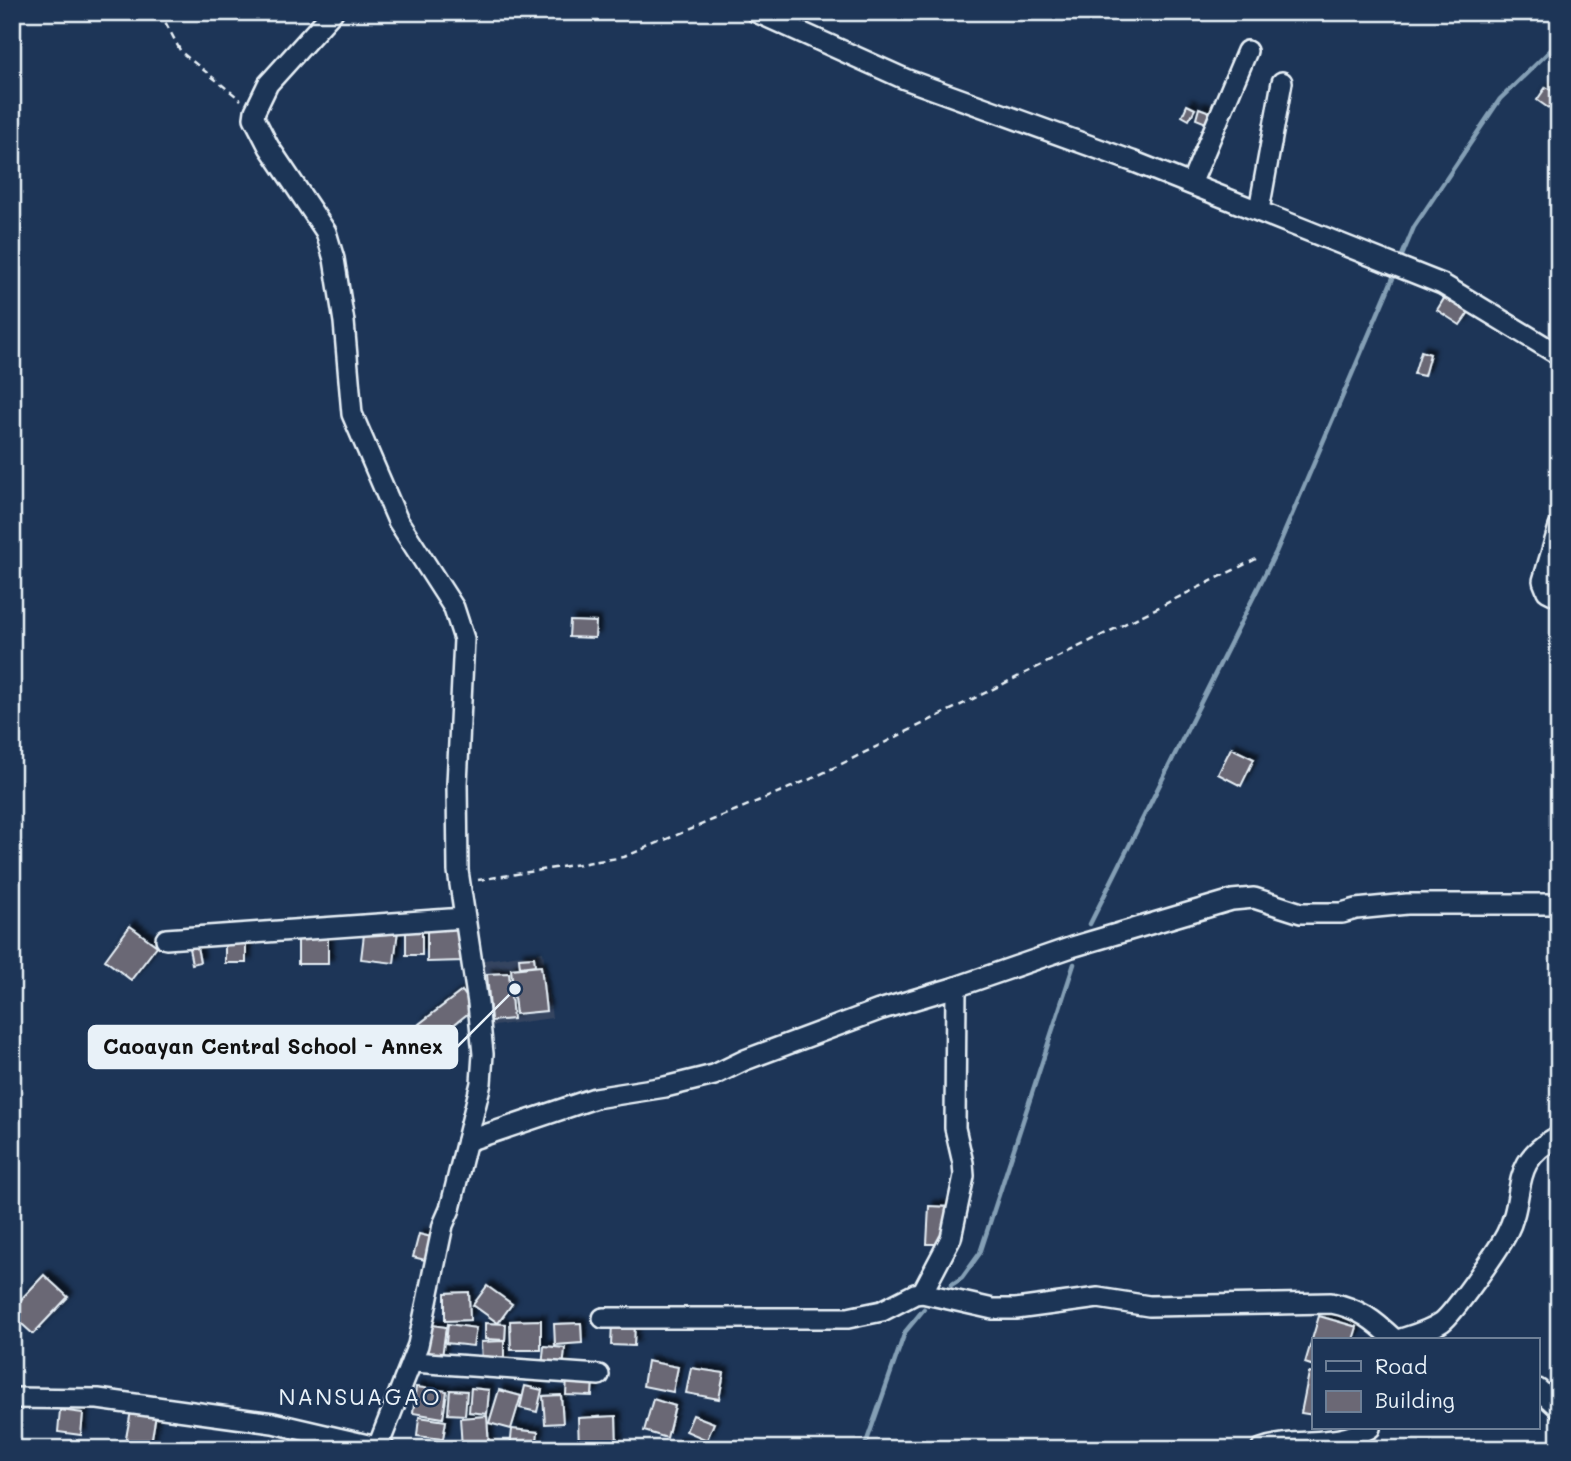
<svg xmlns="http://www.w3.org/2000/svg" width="1571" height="1461" viewBox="0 0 1571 1461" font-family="Mali,sans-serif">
<defs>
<filter id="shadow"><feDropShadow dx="5" dy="-5" stdDeviation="2" flood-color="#0009"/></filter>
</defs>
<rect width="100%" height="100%" fill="#1d3557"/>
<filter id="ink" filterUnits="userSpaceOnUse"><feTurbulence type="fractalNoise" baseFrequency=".0143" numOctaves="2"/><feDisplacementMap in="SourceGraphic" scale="14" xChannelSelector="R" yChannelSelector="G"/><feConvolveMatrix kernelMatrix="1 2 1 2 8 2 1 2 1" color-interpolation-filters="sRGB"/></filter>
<g filter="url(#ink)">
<path fill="#344460" d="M543,952L552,1018L486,1027L477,961Z"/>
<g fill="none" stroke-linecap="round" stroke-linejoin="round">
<g stroke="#849fb5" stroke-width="4.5">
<path d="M1401,258L1414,227L1500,99L1559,42"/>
<path d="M1090,924L1276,552L1393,278"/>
<path d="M951,1285L962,1278L980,1253L1074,964"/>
<path d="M864,1449L905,1332L924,1309"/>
</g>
</g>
<g fill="#6b6875" stroke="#e8f1f8" stroke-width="2" filter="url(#shadow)">
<path d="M1546,87L1559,96L1557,114L1537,100Z"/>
<path d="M1187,105L1195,109L1189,120L1182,116Z"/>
<path d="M1199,108L1210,112L1206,123L1196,119Z"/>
<path d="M1445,297L1469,312L1460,325L1437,310Z"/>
<path d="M1421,351L1430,354L1424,376L1414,374Z"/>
<path d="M570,621L596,622L595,638L569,637Z"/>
<path d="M1231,748L1254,759L1241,786L1218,774Z"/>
<rect x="406" y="924" width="16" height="31"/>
<path d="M130,926L157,946L131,980L105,960Z"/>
<path d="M365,926L398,930L394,963L361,959Z"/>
<path d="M463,926L464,961L427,962V927Z"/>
<rect x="298" y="936" width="30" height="28"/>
<path d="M196,942L200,962L192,964L188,943Z"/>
<path d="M246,943V963H225V944Z"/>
<path d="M534,957L535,965L520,967L519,958Z"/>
<path d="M541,966L546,1011L516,1014L511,969Z"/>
<path d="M509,973L513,1019L491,1021L487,974Z"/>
<path d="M462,991L475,1008L433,1041L419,1024Z"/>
<path d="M929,1206L949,1207L947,1244H927Z"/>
<path d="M419,1234L439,1239L433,1262L413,1257Z"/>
<path d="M44,1275L68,1297L33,1334L12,1315V1309Z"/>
<path d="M487,1286L512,1304L498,1323L473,1305Z"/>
<path d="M469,1292L470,1320L445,1321V1293Z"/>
<path d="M1319,1316L1357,1327L1353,1340H1314V1366L1305,1363Z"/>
<path d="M541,1320V1350H511L510,1321Z"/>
<path d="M485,1323L506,1324L505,1340L485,1339Z"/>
<path d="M581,1323L582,1343L555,1345L554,1324Z"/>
<path d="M612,1323H635L634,1346L611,1345Z"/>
<path d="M425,1324L446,1327L442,1357L420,1356Z"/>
<path d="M448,1324L476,1328L473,1346L446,1343Z"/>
<path d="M504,1341V1362L482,1363L481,1342Z"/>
<path d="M544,1346L565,1348L563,1370L542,1368Z"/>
<path d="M647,1361L678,1367L673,1392L643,1386Z"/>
<path d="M691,1368L724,1373L719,1399L686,1393Z"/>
<path d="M1309,1373L1314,1374V1415L1301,1413Z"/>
<path d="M567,1377L593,1378L592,1396L566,1395Z"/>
<path d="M525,1386L542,1390L537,1412L520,1408Z"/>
<path d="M416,1387L447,1391L443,1418L413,1413Z"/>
<path d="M471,1388L489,1390L487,1414L469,1412Z"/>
<path d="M450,1390L467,1391L465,1415L448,1414Z"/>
<path d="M499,1390L521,1396L511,1429L489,1423Z"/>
<path d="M561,1395L563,1423L545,1424L543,1396Z"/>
<path d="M653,1399L675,1406L667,1438L644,1431Z"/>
<path d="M60,1410L83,1413L81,1435L58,1432Z"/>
<path d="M131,1411L156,1415L150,1449H124Z"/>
<path d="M693,1415L714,1423L707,1440L686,1431Z"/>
<path d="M487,1416L489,1446L462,1448L460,1418Z"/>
<path d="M616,1416L617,1449H579L578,1418Z"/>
<path d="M419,1417L446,1421L443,1439L417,1436Z"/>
<path d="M512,1429L538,1432L536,1449H510Z"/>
<path d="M293,1431L315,1437L312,1449H289Z"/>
<path d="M675,1443L699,1444L698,1449H674Z"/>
</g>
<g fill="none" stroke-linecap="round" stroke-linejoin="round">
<g stroke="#e8f1f8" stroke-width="24">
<g id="minor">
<path d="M333,12L268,84L255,111L254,118L269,147L326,232L334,259L344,322L352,414L398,521L454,608L464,639L457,784L458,871L478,1003L483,1054L481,1083L450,1209L443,1225L418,1345L377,1449"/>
<path d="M756,12L905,79L1132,161L1442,284L1559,355"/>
<path d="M1191,184L1247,51"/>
<path d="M1259,210L1282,82"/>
<path d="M1559,527L1543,581L1547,591L1559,597"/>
<path d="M166,939L464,918"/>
<path d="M956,987L1072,947L1232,900L1254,898L1301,913H1342L1356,909L1407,904H1559"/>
<path d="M467,1141L595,1098L665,1087L714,1075L745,1060L879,1010L956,987L955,1128L963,1163L964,1176L951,1238L922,1293"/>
<path d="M603,1318H848L882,1311L915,1294L922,1293L993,1309H1016L1098,1298L1149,1306L1331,1303C1359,1308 1375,1321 1395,1340"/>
<path d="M1398,1340C1413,1335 1429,1331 1442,1322C1454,1313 1498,1250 1506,1235C1528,1194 1506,1163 1559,1136"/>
<path d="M413,1362L599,1375"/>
<path d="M1538,1389L1559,1408"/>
<path d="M12,1398L98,1399L178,1410L273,1423L385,1449"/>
<path d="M1261,1449C1299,1436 1333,1449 1370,1428"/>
</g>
</g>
<g stroke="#e8f1f8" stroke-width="2.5" stroke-dasharray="7 5" stroke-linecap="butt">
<path d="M160,12L181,52L241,100"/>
<path d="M478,880L624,857L813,778L1256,559"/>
</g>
<use href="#minor" stroke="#1d3557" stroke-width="19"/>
</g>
</g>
<g text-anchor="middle" stroke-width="5" stroke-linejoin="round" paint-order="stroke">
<g font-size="23" letter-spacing="2" fill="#e8f1f8" stroke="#1d3557">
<text x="360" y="1405">NANSUAGAO</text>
</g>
</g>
<path fill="none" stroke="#e8f1f8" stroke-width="2.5" d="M515 989L457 1047"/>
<circle fill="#e8f1f8" stroke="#1d3557" stroke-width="2.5" cx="515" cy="989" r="7"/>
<rect fill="#e8f1f8" stroke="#e8f1f8" stroke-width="2.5" x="89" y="1026" width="368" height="42" rx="7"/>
<g font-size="21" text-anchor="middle" font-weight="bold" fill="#111">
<text x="273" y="1054">Caoayan Central School - Annex</text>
</g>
<rect width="1571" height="1461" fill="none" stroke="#1d3557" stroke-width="42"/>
<rect x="21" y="21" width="1529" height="1419" fill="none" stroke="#e8f1f8" stroke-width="2.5" filter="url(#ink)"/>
<rect x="1312" y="1338" width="228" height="91" fill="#1d3557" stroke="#6e8097" stroke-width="2"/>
<rect x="1326" y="1361" width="35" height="10" fill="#1d3557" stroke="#6e8097" stroke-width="2"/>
<text x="1375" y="1374" font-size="21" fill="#e8f1f8">Road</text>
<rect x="1326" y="1391" width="35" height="21" fill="#6b6875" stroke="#6e8097" stroke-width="2"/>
<text x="1375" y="1408" font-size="21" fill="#e8f1f8">Building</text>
</svg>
